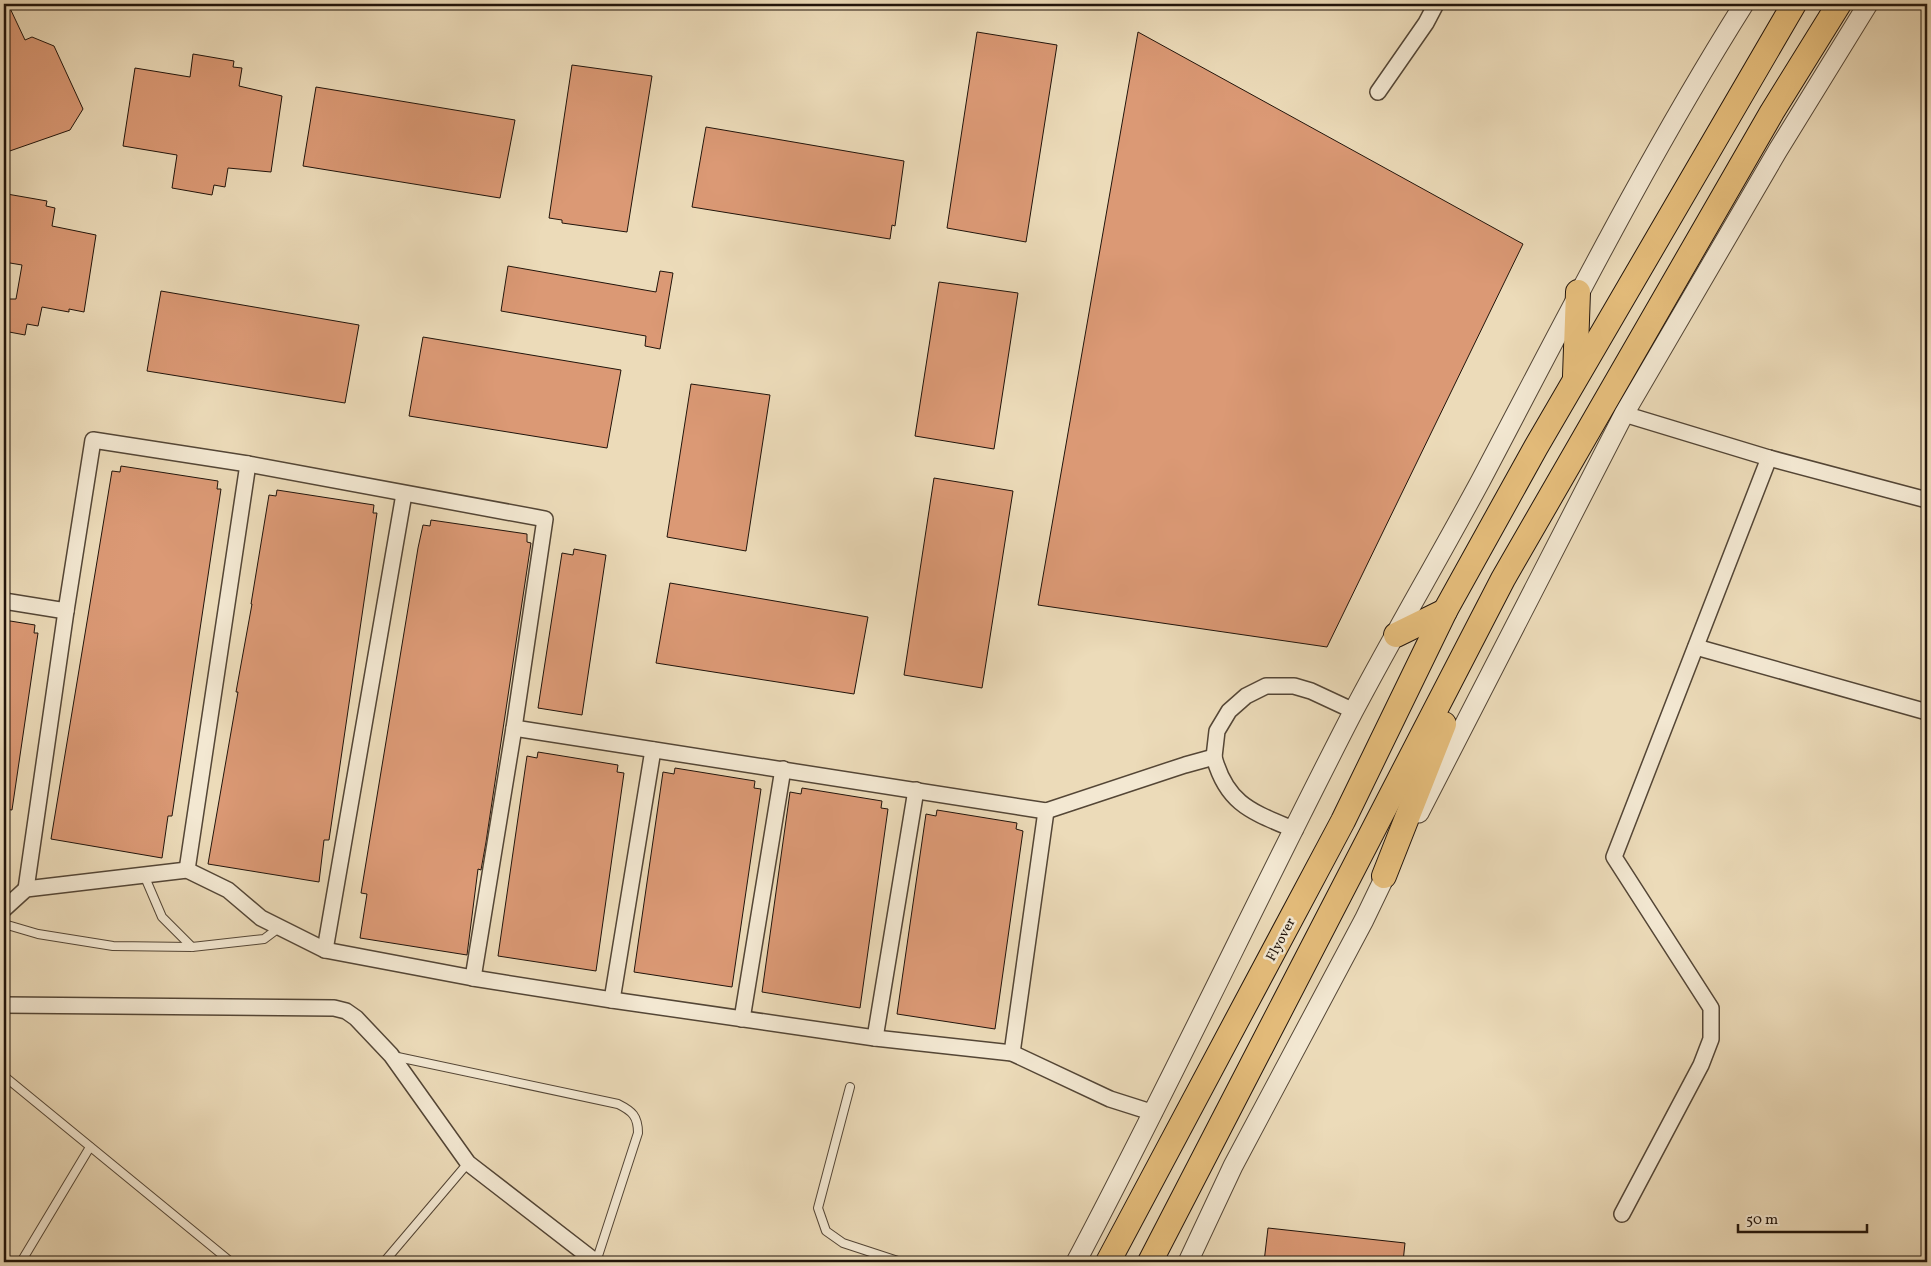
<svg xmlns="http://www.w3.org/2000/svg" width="1931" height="1266" viewBox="0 0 1931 1266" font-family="Vollkorn,serif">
<rect width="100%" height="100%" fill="#ecdbb9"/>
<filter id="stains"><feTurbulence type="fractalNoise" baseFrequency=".004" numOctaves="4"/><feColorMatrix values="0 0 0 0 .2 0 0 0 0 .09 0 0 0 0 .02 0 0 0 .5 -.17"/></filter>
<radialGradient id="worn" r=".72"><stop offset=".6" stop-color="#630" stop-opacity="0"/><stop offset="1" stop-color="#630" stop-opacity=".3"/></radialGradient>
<g fill="#db9975" stroke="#21140b">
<path d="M4,4H8L25,40L32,37L54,46L83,109L70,130L4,153Z"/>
<path d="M977,32L1057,45L1026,242L947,228Z"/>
<path d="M1138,32L1523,244L1327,647L1038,605Z"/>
<path d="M193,54L234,61L233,67L242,68L239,86L282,96L271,172L228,168L225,187L214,185L212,195L172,188L177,155L123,146L135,68L190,77Z"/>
<path d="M572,65L652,76L627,232L562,223V220L549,218Z"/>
<path d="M316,87L515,120L500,198L303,166Z"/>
<path d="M706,127L904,161L895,226L892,225L890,239L692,207Z"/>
<path d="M7,194L47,201L46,206L55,208L52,226L96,235L84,312L69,309V312L42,307L38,326L27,324L25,335L4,331V299H16L22,265L4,262V213Z"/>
<path d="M508,266L656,292L660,271L673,273L660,349L645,346L646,336L501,311Z"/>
<path d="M939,282L1018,293L994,449L915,436Z"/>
<path d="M161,291L359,325L345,403L147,371Z"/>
<path d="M423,337L621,370L607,448L409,416Z"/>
<path d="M691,384L770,395L746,551L667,537Z"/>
<path d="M121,466L218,481L217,489H221L172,816H168L162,858L51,839L112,471L120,472Z"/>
<path d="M934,478L1013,491L982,688L904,675Z"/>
<path d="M277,490L374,505L373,513H377L329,840H324L319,882L208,864L238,692H236L252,604H251L269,495L276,496Z"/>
<path d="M431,520L527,534V542L531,543L486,842L481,870L478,869L467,955L360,938L367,894L361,893L418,548L423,525L430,526Z"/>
<path d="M574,549L606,555L582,715L538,708L562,553L573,555Z"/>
<path d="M670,583L868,617L854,694L656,663Z"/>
<path d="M4,620L35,625L34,633H38L12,810L4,809Z"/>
<path d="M538,752L618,765L617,772L624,773L596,971L498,956L527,756L537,758Z"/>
<path d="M675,768L755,781L754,788L761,789L732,987L634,972L663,772L674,774Z"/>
<path d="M802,788L882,801L881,808L888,809L860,1008L762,992L790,792L801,794Z"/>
<path d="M937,810L1017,823L1016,829L1023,831L995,1029L897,1014L926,814L936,816Z"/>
<path d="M1268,1228L1405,1243L1403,1262H1264Z"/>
</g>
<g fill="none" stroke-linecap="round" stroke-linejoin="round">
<g stroke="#544636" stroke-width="10">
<g id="service">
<path d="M144,875L162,917L192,947"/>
<path d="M4,924L38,934L113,946L192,947L264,939L280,927"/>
<path d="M393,1056L618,1104C632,1111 638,1116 638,1133L596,1262"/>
<path d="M4,1076L231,1262"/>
<path d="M850,1087L818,1208L826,1231L843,1243L901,1262"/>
<path d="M21,1262L90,1147"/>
<path d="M384,1262L468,1163"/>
</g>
</g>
<g stroke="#544636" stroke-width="18">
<g id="minor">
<path d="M1378,92L1426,23L1436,4"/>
<path d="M1624,414L1769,458L1927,500"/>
<path d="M4,601L66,611L93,440L248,464L545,519L514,728L1046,811L1185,765L1214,757C1227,805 1253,812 1295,830"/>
<path d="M1696,647L1927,712"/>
<path d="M1214,757L1217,731L1229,711L1246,696L1266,686H1294L1311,691L1354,711"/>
<path d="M187,870L248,464"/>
<path d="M26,889L66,611"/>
<path d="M4,909L26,889L187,870L228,890L261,918L325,950L473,978L612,1000L875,1038L1012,1053L1110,1099L1154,1113"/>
<path d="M325,950L404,494"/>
<path d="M473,978L514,728"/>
<path d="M612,1000L653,750"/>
<path d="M4,1005L334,1008L346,1011L356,1018L391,1055L468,1163L596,1262"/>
<path d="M742,1019L783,769"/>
<path d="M875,1038L916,790"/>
<path d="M1012,1053L1046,811"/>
<path d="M1622,1214L1701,1065L1711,1039V1008L1614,857L1769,458"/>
</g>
</g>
<g stroke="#544636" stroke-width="21">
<g id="tertiary">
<path d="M1419,813L1624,414L1778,150L1868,4"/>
<path d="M1076,1262C1172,1081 1259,894 1353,712C1394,634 1439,558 1481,480C1566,319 1647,158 1744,4"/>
<path d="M1188,1262L1233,1166L1364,920L1390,866"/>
</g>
</g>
<g stroke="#21140b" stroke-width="26">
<g id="trunk">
<path d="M1575,376L1578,292"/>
<path d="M1396,635L1445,611"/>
<path d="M1384,876L1444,724"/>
<path d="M1108,1262L1343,821L1445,611L1536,447L1794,4"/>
<path d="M1150,1262L1503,579L1772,112L1839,4"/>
</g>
</g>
<use href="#service" stroke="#f3e8d2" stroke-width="8"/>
<use href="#minor" stroke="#f3e8d2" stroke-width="15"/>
<use href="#tertiary" stroke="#f3e8d2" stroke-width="19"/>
<use href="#trunk" stroke="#e6be7c" stroke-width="24"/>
</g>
<g text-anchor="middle" stroke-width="5" stroke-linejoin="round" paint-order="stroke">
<g font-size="14" fill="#21140b" stroke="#f3e8d2">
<text transform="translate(1280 939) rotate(-62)" y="5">Flyover</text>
</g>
</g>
<rect width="1931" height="1266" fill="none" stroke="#ecdbb9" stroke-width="20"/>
<rect x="5" y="5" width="1921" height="1256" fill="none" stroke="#21140b" stroke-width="2.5"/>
<rect x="10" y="10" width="1911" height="1246" fill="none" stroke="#21140b"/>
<path d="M1738 1224v8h129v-8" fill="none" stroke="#21140b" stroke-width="2.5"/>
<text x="1746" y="1224" font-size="15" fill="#21140b" stroke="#f3e8d2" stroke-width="4" paint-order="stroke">50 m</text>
<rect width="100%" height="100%" filter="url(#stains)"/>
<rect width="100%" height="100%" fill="url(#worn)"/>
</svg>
